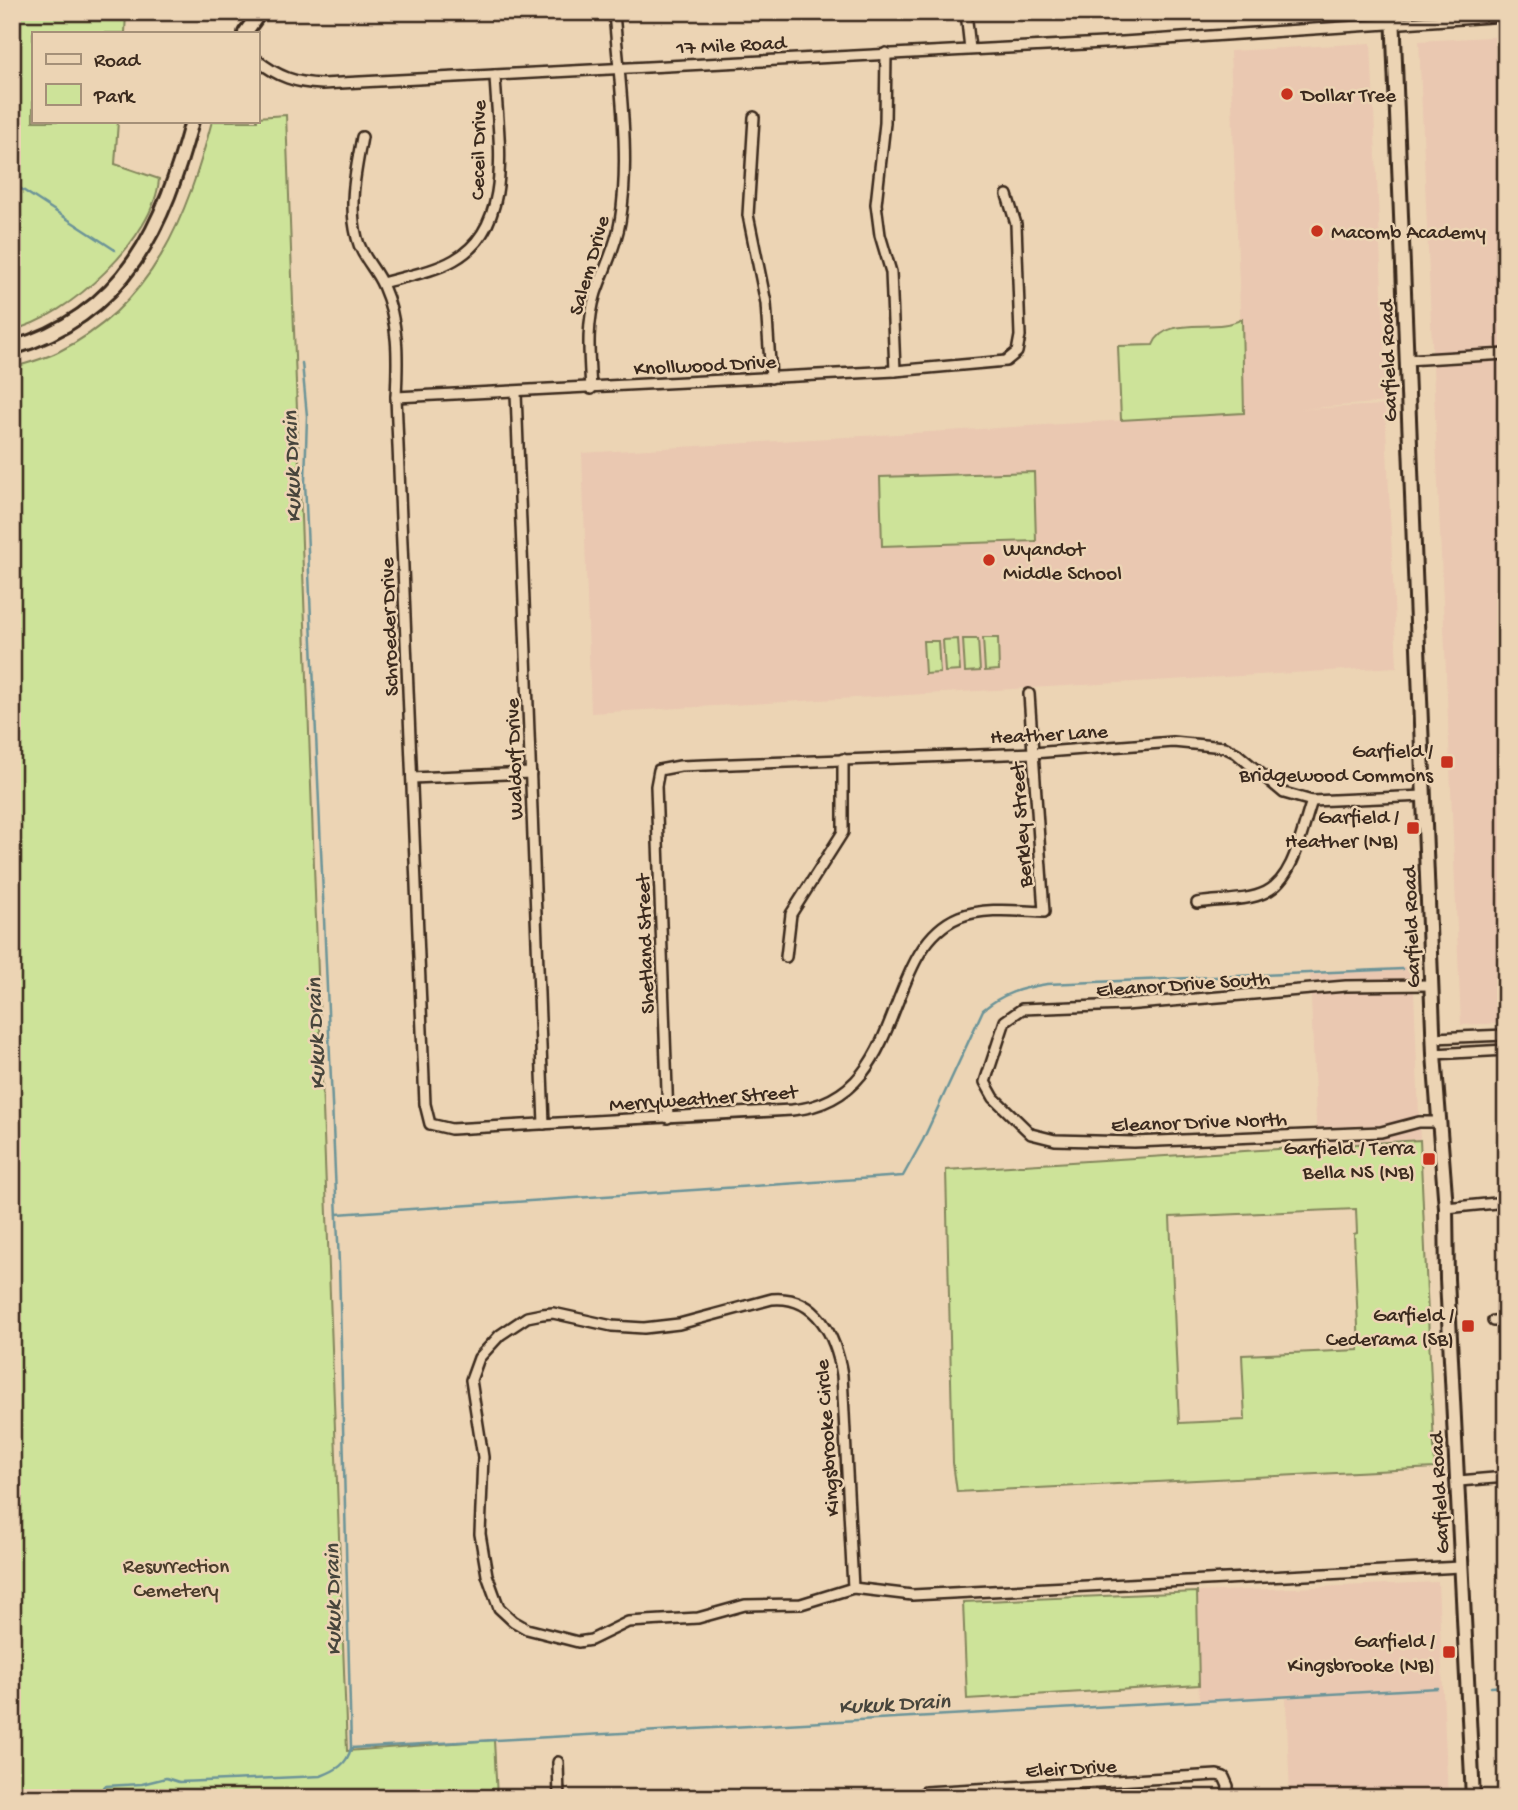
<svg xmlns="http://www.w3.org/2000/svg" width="1518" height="1810" viewBox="0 0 1518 1810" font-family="'Gochi Hand',sans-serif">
<rect width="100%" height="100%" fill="#ecd4b4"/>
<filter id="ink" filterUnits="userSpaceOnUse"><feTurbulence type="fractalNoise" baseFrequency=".0143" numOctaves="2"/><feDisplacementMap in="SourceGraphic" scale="14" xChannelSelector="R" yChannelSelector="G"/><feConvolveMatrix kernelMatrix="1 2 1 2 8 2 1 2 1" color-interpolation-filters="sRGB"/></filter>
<g filter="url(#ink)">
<g fill="#eac8b1">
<path d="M1143,12H1284L1144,19Z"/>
<path d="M1506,36V1023L1461,1025L1419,41Z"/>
<path d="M1371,43L1387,402L1301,409L1385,405L1397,667L591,713L582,453L1244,413L1230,51Z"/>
<path d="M1413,966L1420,1140L1317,1146L1310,974Z"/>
<path d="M1438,1582L1448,1798H1290L1286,1696L1199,1701L1197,1592Z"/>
</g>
<g fill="#cde399" stroke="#84865c" stroke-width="2" fill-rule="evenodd">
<path d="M12,12H126L125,33H33V121H118L115,164L159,179C155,238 68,318 12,330Z"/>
<path d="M286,115L347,1751L494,1740L497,1798H12V368C27,363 44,359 58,352C153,305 187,217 212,121H257V117Z"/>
<path d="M1242,319L1244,413L1121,420L1118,346L1153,345C1165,314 1216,334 1242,319Z"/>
<path d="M1034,472L1036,541L882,546L880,477Z"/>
<path d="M983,638H998L999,670L985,671Z"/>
<path d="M958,639L960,671L945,672L943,640Z"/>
<path d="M963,639H978L980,671L965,672Z"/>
<path d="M923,641H938L940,673L925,674Z"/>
<path d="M1420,1140L1435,1468L957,1492L953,1463L946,1170ZM1356,1209L1357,1233L1354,1234L1359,1350L1242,1355L1245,1420L1179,1423L1170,1217Z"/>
<path d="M1197,1592L1199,1685L967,1699L963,1602Z"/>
</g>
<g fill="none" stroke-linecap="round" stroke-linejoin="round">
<g stroke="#6c9498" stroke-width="2.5">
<path d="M12,183L115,250"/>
<path d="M337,1214L903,1176L923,1140L983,1010C1003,993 1022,988 1047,984L1403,969"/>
<path d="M1491,1687L1506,1686"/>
<path d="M351,1748L1438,1688"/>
<path d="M95,1798L105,1786L142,1784L166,1778L179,1782L321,1776C336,1770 347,1765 351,1748L339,1264L305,481L307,416L302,363"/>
</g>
<g stroke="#3b2a1e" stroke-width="14">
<g id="street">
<path d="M966,12L970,49"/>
<path d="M886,53L885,123L876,204L880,235L891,272L895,371"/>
<path d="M257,60C278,77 296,83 322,84L1123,42L1506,16"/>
<path d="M754,117L748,215L766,303L771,378"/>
<path d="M362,137C356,171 348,203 357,238C361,256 376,269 383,286C399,322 398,358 396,397L425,1104L430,1124L451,1129L792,1110C909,1100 880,950 959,917C984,907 1017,911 1044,912L1029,694"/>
<path d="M382,283C406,276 433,272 454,260C517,225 497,134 495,75"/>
<path d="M1406,360L1506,354"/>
<path d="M591,389C589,355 586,325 596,293C604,269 616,247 620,222C631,157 619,78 614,12"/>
<path d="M516,393L544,1124"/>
<path d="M396,397L895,371L1006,361L1017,352L1020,336L1016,224L1007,195"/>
<path d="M412,778L531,773"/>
<path d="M1197,903C1219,899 1246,902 1266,892C1295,878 1302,828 1312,801"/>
<path d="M786,957L791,914L843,832V759"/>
<path d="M1431,985L1346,986L1125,1005L1022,1009L1005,1021L985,1082L994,1098L1031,1134L1055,1140L1134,1142L1381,1132L1419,1122H1438"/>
<path d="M1433,1038L1506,1035"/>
<path d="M1434,1054L1506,1050"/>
<path d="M668,1118L656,786L659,770L680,766L1033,753L1173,742L1224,747L1236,753L1284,793L1312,801L1424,796"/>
<path d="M1446,1208L1506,1202"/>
<path d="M772,1299C817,1295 836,1337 842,1375L853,1588L801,1604L745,1605L698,1618L628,1622L591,1640L578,1642L527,1629L513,1621L499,1608L487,1575L480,1534L483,1457L471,1380L479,1358L500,1335L527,1317L542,1314L553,1313L612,1326L644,1328L679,1324Z"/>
<path d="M1493,1321L1506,1320"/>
<path d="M1459,1481L1506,1477"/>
<path d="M853,1588L912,1595L1461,1567"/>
<path d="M558,1762L559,1798"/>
<path d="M917,1798L925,1792L1217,1775L1224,1777L1228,1786L1227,1798"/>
</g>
</g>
<g stroke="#3b2a1e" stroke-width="18">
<g id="secondary">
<path d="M1393,12L1434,1054L1446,1208L1447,1279L1473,1798"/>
<path d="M245,33L260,12"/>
<path d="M12,348C126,315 164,225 192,121"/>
</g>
</g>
<use href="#street" stroke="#ecd4b4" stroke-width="9"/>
<use href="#secondary" stroke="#ecd4b4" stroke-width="12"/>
</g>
</g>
<g fill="#c8321e" stroke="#ecd4b4" stroke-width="2.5">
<circle cx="1287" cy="94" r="7"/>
<circle cx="1317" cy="231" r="7"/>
<circle cx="989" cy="560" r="7"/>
<rect x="1440" y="755" width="14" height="14" rx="3.5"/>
<rect x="1406" y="821" width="14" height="14" rx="3.5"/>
<rect x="1422" y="1152" width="14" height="14" rx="3.5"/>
<rect x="1461" y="1319" width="14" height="14" rx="3.5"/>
<rect x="1442" y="1645" width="14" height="14" rx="3.5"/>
</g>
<g text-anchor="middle" stroke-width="5" stroke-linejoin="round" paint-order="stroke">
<g font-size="21" fill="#3b2a1e" stroke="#ecd4b4">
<text transform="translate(731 44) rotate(-3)" y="7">17 Mile Road</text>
<text transform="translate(477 150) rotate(-89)" y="7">Ceceil Drive</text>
<text transform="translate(588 265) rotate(-74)" y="7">Salem Drive</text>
<text transform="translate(1387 361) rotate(-92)" y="7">Garfield Road</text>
<text transform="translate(705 364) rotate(-3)" y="7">Knollwood Drive</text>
<text transform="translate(388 627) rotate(-92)" y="7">Schroeder Drive</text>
<text transform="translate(1049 733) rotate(-3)" y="7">Heather Lane</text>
<text transform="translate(513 759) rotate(-92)" y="7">Waldorf Drive</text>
<text transform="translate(1020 825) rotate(-94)" y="7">Berkley Street</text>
<text transform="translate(1410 927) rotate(-92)" y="7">Garfield Road</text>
<text transform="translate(644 944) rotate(-92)" y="7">Shetland Street</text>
<text transform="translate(1183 983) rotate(-4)" y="7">Eleanor Drive South</text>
<text transform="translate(703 1097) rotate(-4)" y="7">Merryweather Street</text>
<text transform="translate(1199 1121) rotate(-2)" y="7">Eleanor Drive North</text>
<text transform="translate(826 1438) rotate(-94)" y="7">Kingsbrooke Circle</text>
<text transform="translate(1438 1493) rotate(-93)" y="7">Garfield Road</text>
<text transform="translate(1071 1767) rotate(-3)" y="7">Eleir Drive</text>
</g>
<g font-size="21" fill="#3b2a1e" stroke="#ecd4b4" text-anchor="end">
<text x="1301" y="101" text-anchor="start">Dollar Tree</text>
<text x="1331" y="238" text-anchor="start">Macomb Academy</text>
<text x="1003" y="555" text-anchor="start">Wyandot<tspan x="1003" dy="24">Middle School</tspan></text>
<text x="1433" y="757">Garfield /<tspan x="1433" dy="24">Bridgewood Commons</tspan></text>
<text x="1399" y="823">Garfield /<tspan x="1399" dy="24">Heather (NB)</tspan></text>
<text x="1415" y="1154">Garfield / Terra<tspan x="1415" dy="24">Bella NS (NB)</tspan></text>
<text x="1454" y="1321">Garfield /<tspan x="1454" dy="24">Cederama (SB)</tspan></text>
<text x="1435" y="1647">Garfield /<tspan x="1435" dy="24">Kingsbrooke (NB)</tspan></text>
</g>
<g font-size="21" fill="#4a3c2a" stroke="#ecd4b4">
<text x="176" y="1572">Resurrection<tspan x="176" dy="24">Cemetery</tspan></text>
</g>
<g font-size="23" font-style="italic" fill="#47453c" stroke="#ecd4b4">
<text transform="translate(290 467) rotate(-92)" y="8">Kukuk Drain</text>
<text transform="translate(314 1034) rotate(-92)" y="8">Kukuk Drain</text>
<text transform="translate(331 1600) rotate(-91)" y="8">Kukuk Drain</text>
<text transform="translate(894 1702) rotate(-3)" y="8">Kukuk Drain</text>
</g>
</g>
<rect width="1518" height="1810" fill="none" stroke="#ecd4b4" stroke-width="42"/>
<rect x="21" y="21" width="1476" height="1768" fill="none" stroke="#3b2a1e" stroke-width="2.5" filter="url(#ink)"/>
<rect x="32" y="32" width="228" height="91" fill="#ecd4b4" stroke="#a59078" stroke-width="2"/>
<rect x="46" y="54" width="35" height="10" fill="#ecd4b4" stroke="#a59078" stroke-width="2"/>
<text x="94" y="66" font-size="21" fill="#3b2a1e">Road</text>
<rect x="46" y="84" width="35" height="21" fill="#cde399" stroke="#a59078" stroke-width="2"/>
<text x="94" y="102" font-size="21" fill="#3b2a1e">Park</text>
</svg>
